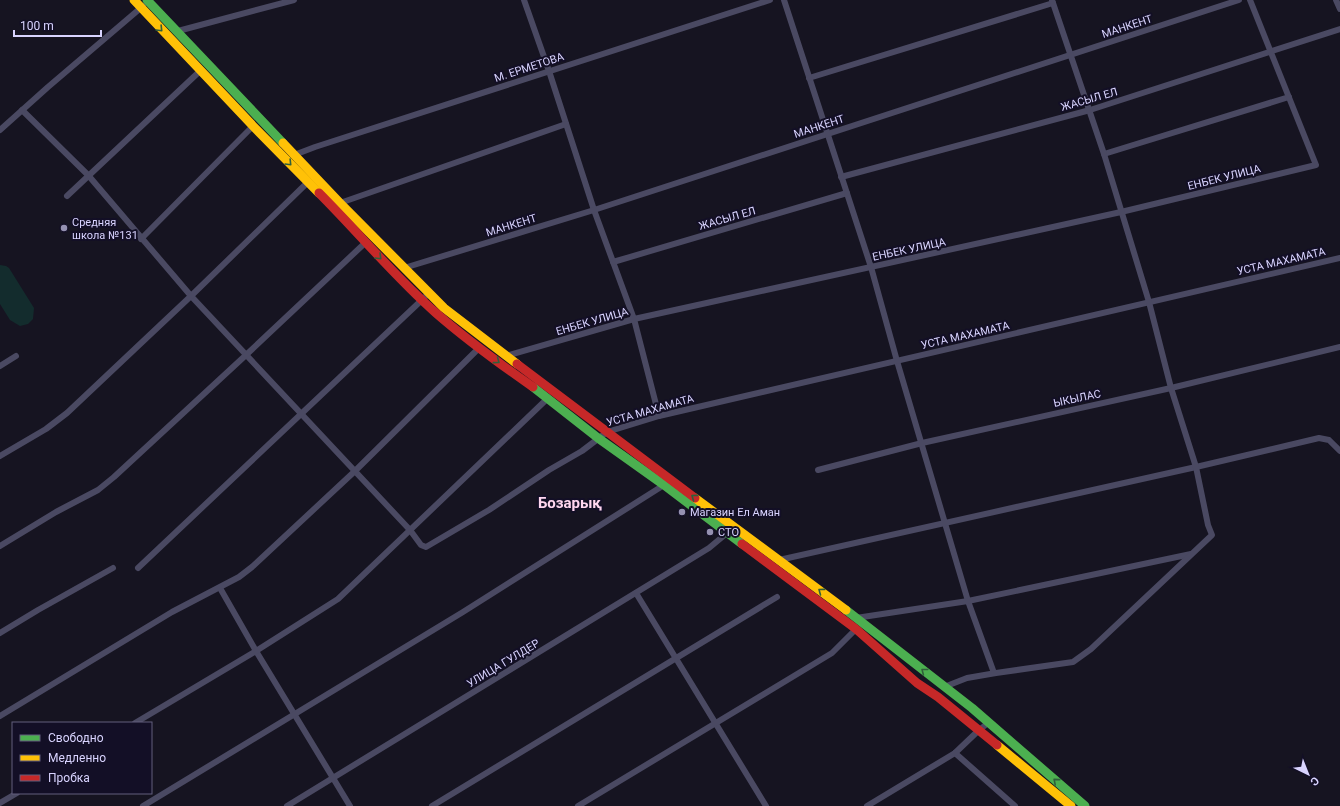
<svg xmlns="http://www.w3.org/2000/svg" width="1340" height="806" viewBox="0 0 1340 806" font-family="Roboto,sans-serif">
<rect width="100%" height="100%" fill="#161421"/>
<path fill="#132c2d" d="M0,265L6,266L9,268L34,308L33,319L28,324L20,326L10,320L0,304Z"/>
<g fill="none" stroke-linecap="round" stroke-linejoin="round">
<g stroke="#4a4962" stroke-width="6">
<path d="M524,0L549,71L594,210L634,319L659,416"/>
<path d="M784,0L871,267L897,361L968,601L994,673"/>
<path d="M1336,0L1340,9"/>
<path d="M178,31L294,0"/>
<path d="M809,78L1053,3"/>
<path d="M22,110L88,175L191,296L410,530L421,545L426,547L489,510L549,470L582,451L607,432L659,416L1340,258"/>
<path d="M0,130L48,87L143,6"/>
<path d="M1104,154L1289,97"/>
<path d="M294,155L315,147L770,0"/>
<path d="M841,177L1090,110L1340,29"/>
<path d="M67,196L200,71"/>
<path d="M340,203L566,124"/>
<path d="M141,239L253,126"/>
<path d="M613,262L847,193"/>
<path d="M404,268L594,210L1239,0"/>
<path d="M506,356L634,319L1121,212L1316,165L1250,0"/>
<path d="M0,366L16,356"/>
<path d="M0,456L46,429L67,413L191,296L308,182"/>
<path d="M818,470L922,443L1171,388L1340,347"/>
<path d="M0,546L56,512L98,490L114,477L246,355L365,243"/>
<path d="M779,560L1196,467L1319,438L1329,440L1340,451"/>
<path d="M138,568L425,297"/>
<path d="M220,588L256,651L350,806"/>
<path d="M636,593L766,806"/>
<path d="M856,618L968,601L1191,554"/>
<path d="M0,633L38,610L113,568"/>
<path d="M944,687L967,678L996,673L1073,662L1091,649L1212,535L1208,525L1196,467L1171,388L1149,302L1104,154L1052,0"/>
<path d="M0,716L172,612L239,577L252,567L355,471L479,348"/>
<path d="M135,723L256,651L338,599L548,398"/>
<path d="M955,753L1015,806"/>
<path d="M0,803L17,793"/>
<path d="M143,806L463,612L664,485"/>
<path d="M287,806L709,548L727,533"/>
<path d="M432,806L777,597"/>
<path d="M578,806L832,653L856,629"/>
<path d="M867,806L955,753L978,731L988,723"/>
</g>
<g stroke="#4caf50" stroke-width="9">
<path d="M147,0L283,143"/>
<path d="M533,387L598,438L664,485L742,544"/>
<path d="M846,610L972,708L1085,806"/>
</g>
<g stroke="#ffc107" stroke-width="9">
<path d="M134,0L253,126L319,193"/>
<path d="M283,143L340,203L444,308L517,364"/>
<path d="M695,498L846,610"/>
<path d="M997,745L1071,806"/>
</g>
<g stroke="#c62828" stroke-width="9">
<path d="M319,193C359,233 394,276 436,313C467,340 500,364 533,387"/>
<path d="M517,364L695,498"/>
<path d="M742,544L856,629L917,683L938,697L997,745"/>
</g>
</g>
<defs><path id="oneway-chevron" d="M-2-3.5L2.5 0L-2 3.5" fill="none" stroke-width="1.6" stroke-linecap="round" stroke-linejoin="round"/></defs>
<g stroke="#305f3b">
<use href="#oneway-chevron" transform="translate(160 29) rotate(46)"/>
<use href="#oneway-chevron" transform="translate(289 163) rotate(46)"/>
<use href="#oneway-chevron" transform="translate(379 257) rotate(45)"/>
<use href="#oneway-chevron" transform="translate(497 361) rotate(36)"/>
<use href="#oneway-chevron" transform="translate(694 497) rotate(-144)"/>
<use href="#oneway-chevron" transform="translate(821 591) rotate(-143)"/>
<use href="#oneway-chevron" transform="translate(924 671) rotate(-142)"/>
<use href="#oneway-chevron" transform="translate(1056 781) rotate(-139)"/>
</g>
<g fill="#9591b1" stroke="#130f26" stroke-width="1.5">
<circle cx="64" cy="228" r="4"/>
<circle cx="682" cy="512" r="4"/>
<circle cx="710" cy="532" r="4"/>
</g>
<g text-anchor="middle" stroke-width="4" stroke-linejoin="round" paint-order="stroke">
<g font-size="11" fill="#d9d4ff" stroke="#130f26">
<text transform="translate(1127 26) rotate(-18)" y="4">МАНКЕНТ</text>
<text transform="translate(529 67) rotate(-18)" y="4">М. ЕРМЕТОВА</text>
<text transform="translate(1089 99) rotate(-16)" y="4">ЖАСЫЛ ЕЛ</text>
<text transform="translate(819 126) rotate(-18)" y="4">МАНКЕНТ</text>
<text transform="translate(1224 177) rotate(-14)" y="4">ЕНБЕК УЛИЦА</text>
<text transform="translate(727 218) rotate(-16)" y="4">ЖАСЫЛ ЕЛ</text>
<text transform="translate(511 225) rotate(-17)" y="4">МАНКЕНТ</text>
<text transform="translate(909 249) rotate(-12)" y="4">ЕНБЕК УЛИЦА</text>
<text transform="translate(1281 261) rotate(-13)" y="4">УСТА МАХАМАТА</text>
<text transform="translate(592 321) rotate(-16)" y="4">ЕНБЕК УЛИЦА</text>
<text transform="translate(965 335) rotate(-13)" y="4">УСТА МАХАМАТА</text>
<text transform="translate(1077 398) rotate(-12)" y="4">ЫКЫЛАС</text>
<text transform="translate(650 410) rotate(-16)" y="4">УСТА МАХАМАТА</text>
<text transform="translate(503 663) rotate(-31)" y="4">УЛИЦА ГУЛДЕР</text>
</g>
<g font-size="11" fill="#d9d4ff" stroke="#130f26" text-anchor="start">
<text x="72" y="226">Средняя<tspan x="72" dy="13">школа №131</tspan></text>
<text x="690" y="516">Магазин Ел Аман</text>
<text x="718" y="536">СТО</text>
</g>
<g font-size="15" font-weight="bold" fill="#ffd6f0" stroke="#130f26">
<text x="570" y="508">Бозарық</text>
</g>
</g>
<rect x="12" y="722" width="140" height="72" fill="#130f26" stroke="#625e7d"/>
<rect x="20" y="735" width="20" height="6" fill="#4caf50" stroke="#625e7d"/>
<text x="48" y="742" font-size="12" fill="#d9d4ff">Свободно</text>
<rect x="20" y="755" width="20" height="6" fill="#ffc107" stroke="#625e7d"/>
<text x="48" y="762" font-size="12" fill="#d9d4ff">Медленно</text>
<rect x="20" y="775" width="20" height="6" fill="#c62828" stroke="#625e7d"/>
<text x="48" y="782" font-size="12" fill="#d9d4ff">Пробка</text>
<g transform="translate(1308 774) rotate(137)" stroke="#130f26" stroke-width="3" paint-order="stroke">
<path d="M0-3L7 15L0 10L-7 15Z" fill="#d9d4ff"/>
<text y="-6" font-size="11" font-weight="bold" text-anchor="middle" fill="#d9d4ff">С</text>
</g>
<path d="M14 30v6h87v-6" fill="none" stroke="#d9d4ff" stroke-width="2"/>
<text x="20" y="30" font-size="12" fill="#d9d4ff" stroke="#130f26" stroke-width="3" paint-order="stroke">100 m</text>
</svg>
